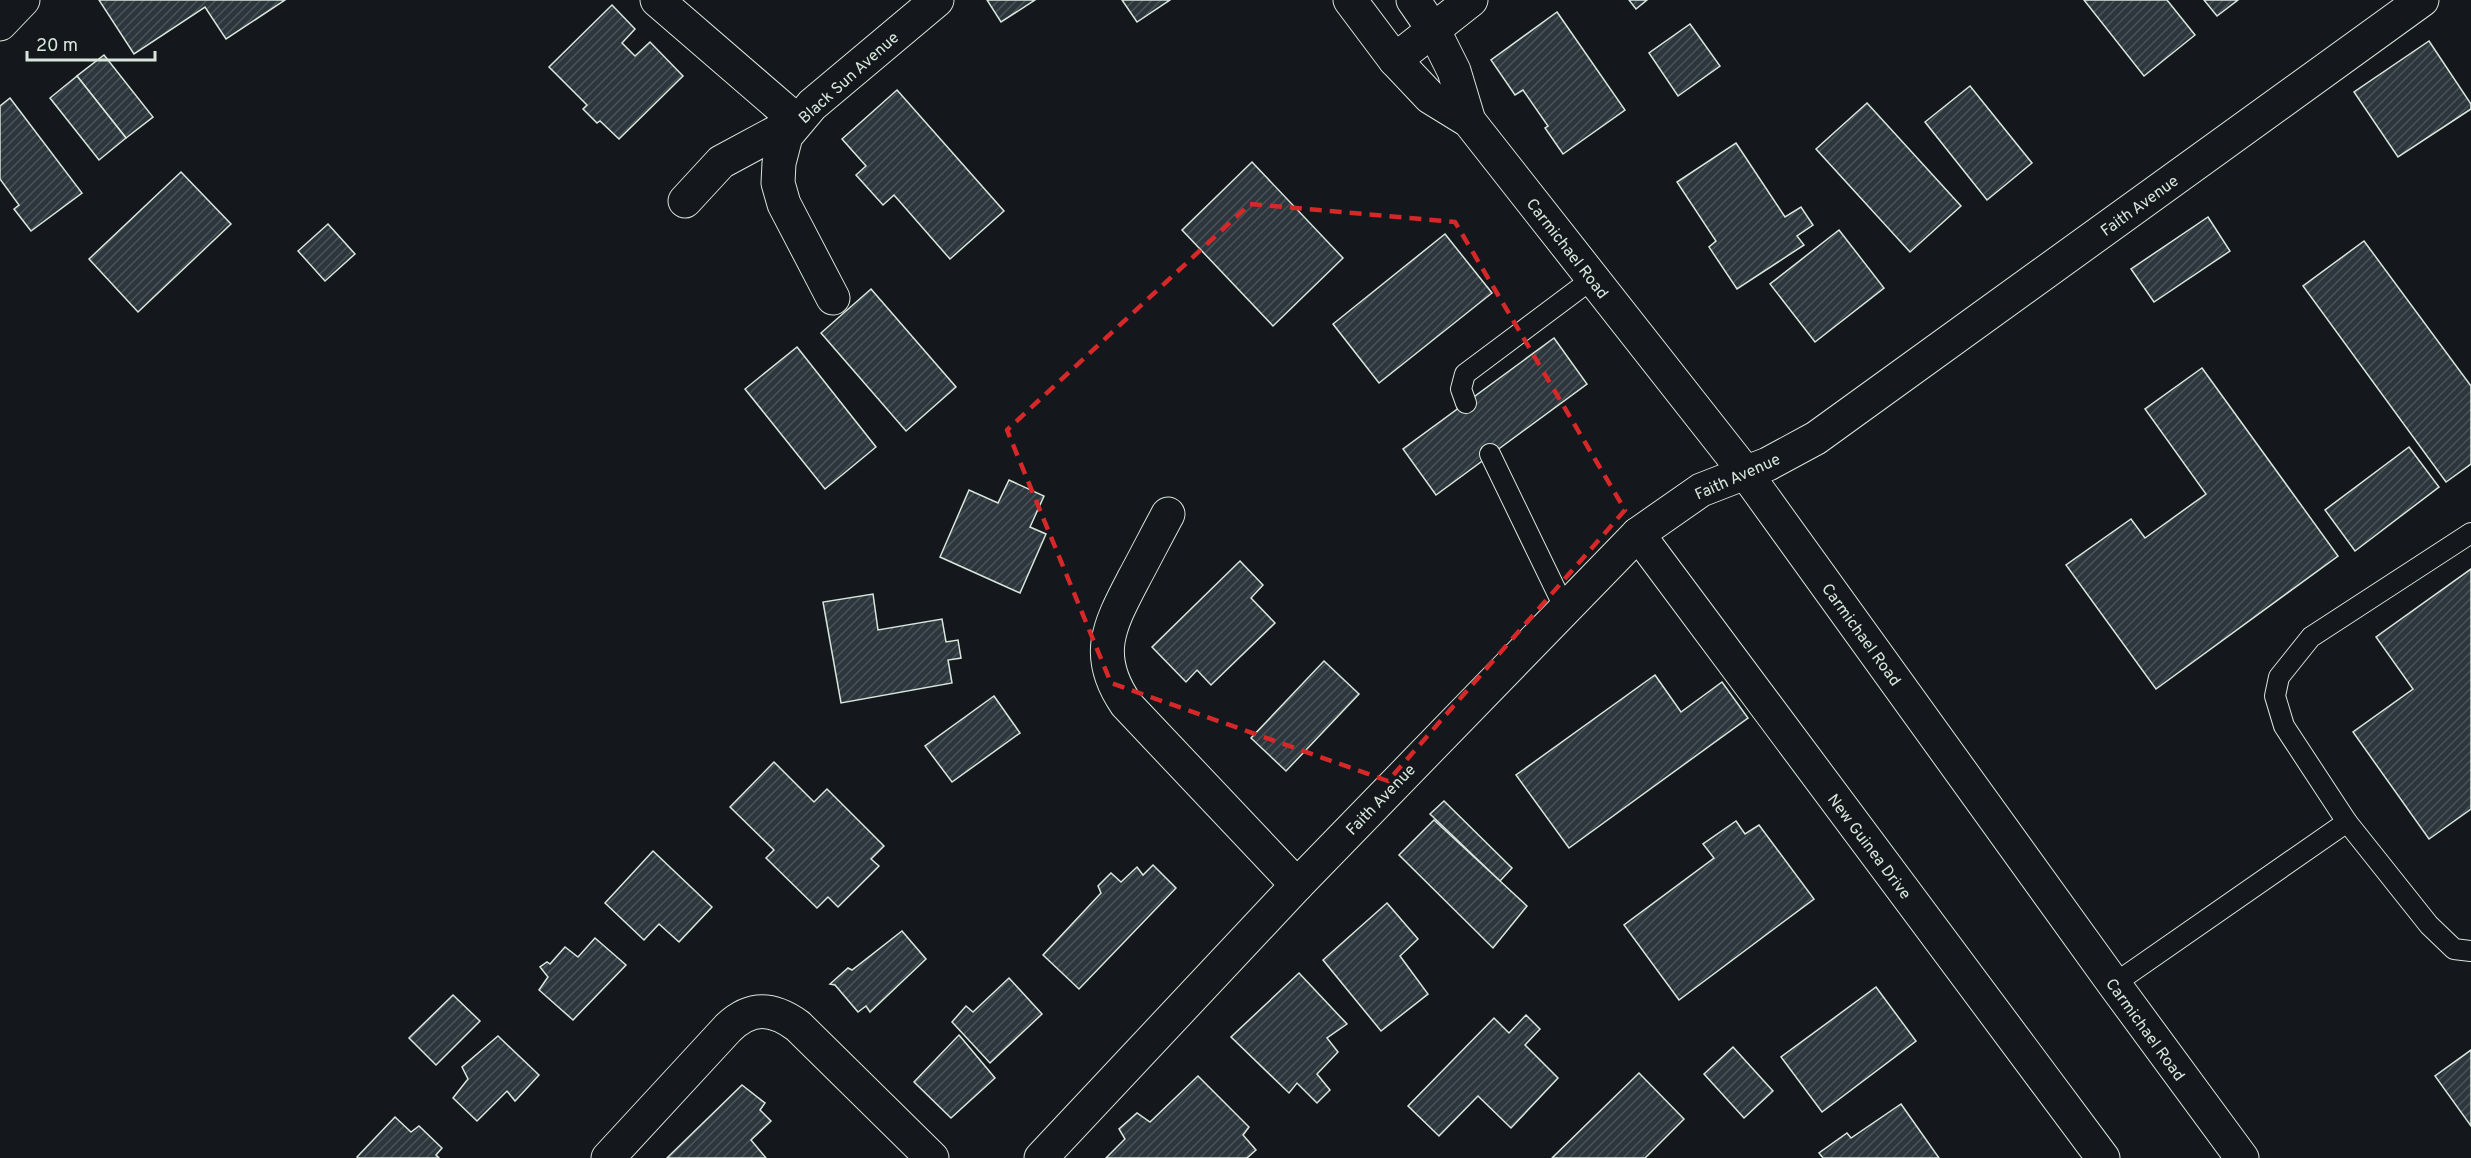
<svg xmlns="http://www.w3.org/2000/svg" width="2471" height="1158" viewBox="0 0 2471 1158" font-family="Overpass,sans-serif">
<defs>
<pattern id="building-hatch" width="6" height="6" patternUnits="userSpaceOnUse" patternTransform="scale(1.5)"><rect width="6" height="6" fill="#2c363c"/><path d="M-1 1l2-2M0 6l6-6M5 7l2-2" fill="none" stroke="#4a5358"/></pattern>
</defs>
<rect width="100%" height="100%" fill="#14181c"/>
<g fill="url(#building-hatch)" stroke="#d8e6dc" stroke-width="1.5">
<path d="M99,0H285L226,39L205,7L134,54Z"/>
<path d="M987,0H1035L1001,22Z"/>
<path d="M1122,0H1170L1137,22Z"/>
<path d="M1629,0H1647L1636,9Z"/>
<path d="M2084,0H2167L2195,35L2144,76Z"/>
<path d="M2204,0H2238L2217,16Z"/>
<path d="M612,5L635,29L622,43L635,56L650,42L683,76L619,139L600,121L597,123L583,109L587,105L549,67Z"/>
<path d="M1557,12L1625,110L1563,154L1545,128L1548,126L1523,90L1515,95L1491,60Z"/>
<path d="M1690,24L1720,66L1678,96L1649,53Z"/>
<path d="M2429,41L2471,104V109L2398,157L2354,92Z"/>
<path d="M104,55L153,117L126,138L77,76Z"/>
<path d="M77,76L126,138L99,160L50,98Z"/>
<path d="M1970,86L2032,163L1987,200L1925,122Z"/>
<path d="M897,90L1004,211L950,259L894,195L883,205L856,175L866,166L842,139Z"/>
<path d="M10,98L82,193L31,231L14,209L19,205L0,179V106Z"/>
<path d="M1867,103L1961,206L1910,252L1816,149Z"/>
<path d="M1736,143L1785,217L1801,207L1813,225L1797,236L1804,245L1737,289L1709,247L1716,241L1677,182Z"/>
<path d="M1252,162L1343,258L1273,326L1182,230Z"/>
<path d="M181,172L231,224L138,312L89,259Z"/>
<path d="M2208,217L2230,251L2154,302L2131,269Z"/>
<path d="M328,224L355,254L325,281L298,251Z"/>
<path d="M1839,230L1884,288L1815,342L1770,284Z"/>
<path d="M1445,234L1492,293L1379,383L1333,324Z"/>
<path d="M2364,241L2471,386V464L2446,482L2303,286Z"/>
<path d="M871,289L956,387L906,431L821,333Z"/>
<path d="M1554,338L1587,384L1436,495L1403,449Z"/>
<path d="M797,347L876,447L825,489L745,389Z"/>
<path d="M2202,368L2338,556L2156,689L2066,565L2131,519L2145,538L2206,494L2145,409Z"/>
<path d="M2409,447L2439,487L2355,551L2325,510Z"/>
<path d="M1009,480L1044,496L1030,527L1046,534L1020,593L940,557L969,490L998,503Z"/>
<path d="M1240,561L1263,585L1251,598L1275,623L1211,685L1197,670L1186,682L1152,647Z"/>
<path d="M2471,569V809L2429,839L2353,732L2413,689L2376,637Z"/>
<path d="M873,594L878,630L942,619L946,642L958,640L961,658L948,660L952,683L841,703L823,602Z"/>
<path d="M1324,661L1359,694L1286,771L1251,738Z"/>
<path d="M1655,675L1681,712L1722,682L1748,718L1569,848L1516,775Z"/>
<path d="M994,696L1020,733L952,782L925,746Z"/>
<path d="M774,762L814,802L827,789L884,846L871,859L879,866L838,907L828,897L817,908L766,858L774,850L730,807Z"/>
<path d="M1444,801L1512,868L1500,881L1430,814Z"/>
<path d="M1434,820L1527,906L1493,948L1399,855Z"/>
<path d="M1736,821L1745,834L1759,825L1814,899L1679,1000L1624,925L1714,858L1703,844Z"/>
<path d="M653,851L712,907L679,942L659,924L644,940L605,903Z"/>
<path d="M1153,865L1176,888L1079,989L1043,955L1101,893L1098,886L1111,873L1121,882L1137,867L1143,875Z"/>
<path d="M1387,903L1418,939L1400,956L1428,994L1381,1031L1323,960Z"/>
<path d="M902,931L926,959L870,1012L866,1006L858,1012L835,985L830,984L848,968L852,970Z"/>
<path d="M595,938L626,965L573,1020L539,990L548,977L540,967L547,962L550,964L565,947L578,957Z"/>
<path d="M1299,973L1347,1024L1327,1038L1338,1052L1317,1074L1330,1090L1317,1103L1297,1083L1289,1093L1231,1037Z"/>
<path d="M1009,978L1042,1014L990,1063L952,1022L966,1006L973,1012Z"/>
<path d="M1876,987L1916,1041L1822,1112L1781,1057Z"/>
<path d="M453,995L480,1021L436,1065L409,1038Z"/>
<path d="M1526,1015L1540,1029L1525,1045L1558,1078L1511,1128L1478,1096L1439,1136L1408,1106L1494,1018L1509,1033Z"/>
<path d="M959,1035L995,1078L951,1118L914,1082Z"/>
<path d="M498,1036L539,1075L515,1101L507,1091L477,1121L453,1098L468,1079L462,1067Z"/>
<path d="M1733,1047L1773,1091L1744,1118L1704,1074Z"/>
<path d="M2471,1050V1126L2435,1076Z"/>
<path d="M1639,1073L1684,1119L1645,1158H1552Z"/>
<path d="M1198,1076L1249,1127L1243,1135L1256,1150L1247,1158H1106L1125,1139L1119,1129L1137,1113L1150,1122Z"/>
<path d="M742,1085L765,1103L760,1110L771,1121L751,1140L766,1158H667Z"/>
<path d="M1901,1104L1939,1158H1823L1819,1153L1847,1133L1851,1138Z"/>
<path d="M395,1117L411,1132L419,1126L442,1148L436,1155L439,1158H358L357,1157Z"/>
</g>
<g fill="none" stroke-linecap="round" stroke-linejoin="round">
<g stroke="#d8e6dc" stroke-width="22">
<g id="service">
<path d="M1466,403L1461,389L1465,374L1592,279"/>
<path d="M1490,454L1565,609"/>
<path d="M2471,533L2311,637L2279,677L2275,696L2284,726L2347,822L2429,925L2454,949L2471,951"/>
<path d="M2114,984L2347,822"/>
</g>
</g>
<g stroke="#d8e6dc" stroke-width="35">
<g id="minor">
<path d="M657,0L797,121L721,162L685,201"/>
<path d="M0,24L23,0"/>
<path d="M1395,60L1471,0"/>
<path d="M833,298L784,204L778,183L779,163L786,136L812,105L937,0"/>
<path d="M1168,514C1156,536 1145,558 1133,580C1109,626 1093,656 1126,704L1297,885"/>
<path d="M1638,534L2103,1158"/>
<path d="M608,1158L728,1028C751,1006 772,1007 798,1026L932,1158"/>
</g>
</g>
<g stroke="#d8e6dc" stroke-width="35">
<path id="tertiary" d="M1041,1158L1297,885L1638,534L1701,490L1768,464L1816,438L2422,0"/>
</g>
<g stroke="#d8e6dc" stroke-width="35">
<g id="primary">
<path d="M1350,0L1395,60L1430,97L1469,121L1745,472L2114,984L2242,1158"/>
<path d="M1413,0L1433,29L1454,71L1469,121"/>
</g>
</g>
<use href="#service" stroke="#14181c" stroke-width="20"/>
<use href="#minor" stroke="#14181c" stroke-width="33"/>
<use href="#tertiary" stroke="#14181c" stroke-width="33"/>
<use href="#primary" stroke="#14181c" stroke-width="33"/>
</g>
<path fill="none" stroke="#d62828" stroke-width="4.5" stroke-dasharray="12 8" stroke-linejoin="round" d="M1250,204L1455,222L1625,510L1388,781L1111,683L1007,430Z"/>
<g text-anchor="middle" stroke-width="4.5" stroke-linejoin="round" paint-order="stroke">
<g font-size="16" fill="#d8e6dc" stroke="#14181c">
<text transform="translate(848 77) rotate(-42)" y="6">Black Sun Avenue</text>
<text transform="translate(2139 205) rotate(-36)" y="6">Faith Avenue</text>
<text transform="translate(1568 248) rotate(52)" y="6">Carmichael Road</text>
<text transform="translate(1737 476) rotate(-24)" y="6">Faith Avenue</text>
<text transform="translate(1862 634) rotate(54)" y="6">Carmichael Road</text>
<text transform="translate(1380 799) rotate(-46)" y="6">Faith Avenue</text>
<text transform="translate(1870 846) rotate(53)" y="6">New Guinea Drive</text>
<text transform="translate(2146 1029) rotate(54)" y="6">Carmichael Road</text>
</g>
</g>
<path d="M27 51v9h128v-9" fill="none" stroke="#d8e6dc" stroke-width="3"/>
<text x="36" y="51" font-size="18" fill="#d8e6dc" stroke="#14181c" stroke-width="4.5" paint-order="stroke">20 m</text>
</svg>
